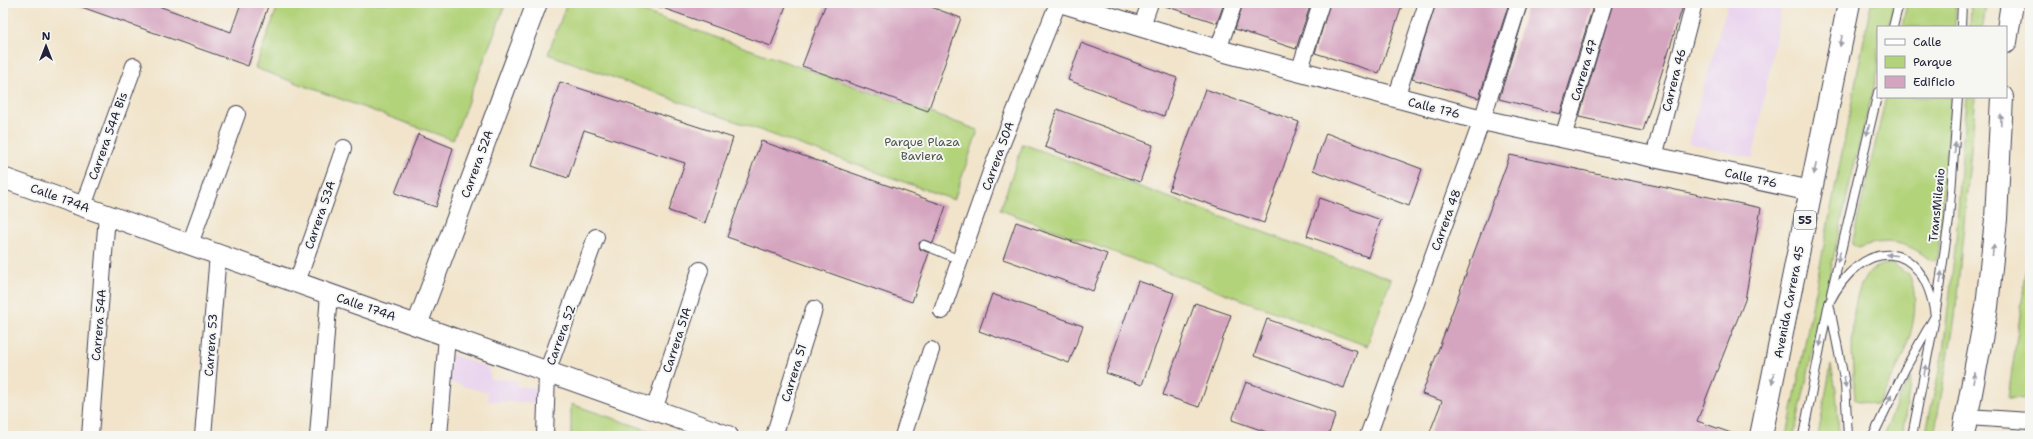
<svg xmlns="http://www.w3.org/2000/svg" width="2033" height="439" viewBox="0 0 2033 439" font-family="'Shantell Sans',sans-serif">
<rect width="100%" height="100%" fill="#f6f6f2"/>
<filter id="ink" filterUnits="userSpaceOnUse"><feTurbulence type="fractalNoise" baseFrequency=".025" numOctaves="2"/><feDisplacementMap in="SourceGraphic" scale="8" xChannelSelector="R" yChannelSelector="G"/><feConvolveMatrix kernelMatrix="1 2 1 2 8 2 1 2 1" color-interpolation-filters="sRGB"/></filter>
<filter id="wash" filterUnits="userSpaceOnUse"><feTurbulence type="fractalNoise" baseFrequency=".012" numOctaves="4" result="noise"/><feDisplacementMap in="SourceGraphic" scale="16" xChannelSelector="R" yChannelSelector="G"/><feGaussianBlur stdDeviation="0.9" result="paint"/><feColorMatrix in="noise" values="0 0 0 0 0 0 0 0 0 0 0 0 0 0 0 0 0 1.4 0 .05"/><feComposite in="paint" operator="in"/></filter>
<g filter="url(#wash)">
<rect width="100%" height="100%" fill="#f1e4ca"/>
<g fill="#e9d2ee">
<path d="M1728,3H1782L1753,158L1688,143Z"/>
<path d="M451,354L486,367L490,373V379L516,380L517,386L539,388L541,403L488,401V393L449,382Z"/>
</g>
<g fill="#b2d37a" stroke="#6a7a5a">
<path d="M279,3H506L453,140L255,68Z"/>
<path d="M567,3H619L978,130L954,200L548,54Z"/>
<path d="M1871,3H1894L1888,27H1878V71L1851,178L1794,436H1787Z"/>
<path d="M1907,3H1956L1955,27H1902Z"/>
<path d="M1971,3H1986L1983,27H1970Z"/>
<path d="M1886,97H1952L1938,258L1931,261C1910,242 1885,237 1859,248L1852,244Z"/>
<path d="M1966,97H1976L1955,318L1934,436H1925L1943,352L1956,239Z"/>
<path d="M1023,144L1391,279L1367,346L1000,210Z"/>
<path d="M2030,246V399L2008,398Z"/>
<path d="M1893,264L1910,276C1926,322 1898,366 1878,405L1855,400C1853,369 1840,259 1893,264Z"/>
<path d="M1831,365L1836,390L1839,436H1818Z"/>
<path d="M1911,377L1902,436H1884L1897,402Z"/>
<path d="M571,404L665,436H571Z"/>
</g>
<g id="blocks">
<g fill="#d5a4bf">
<path d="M76,3H150L231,32L241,3H269L248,66L76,5Z"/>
<path d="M654,3H787L771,46L654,5Z"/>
<path d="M826,3H920L961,18L928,111L802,66Z"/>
<path d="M1162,3H1224L1217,23L1162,5Z"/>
<path d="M1243,3H1311L1296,49L1235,29Z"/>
<path d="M1330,3H1403L1379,73L1315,53Z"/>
<path d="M1436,3H1509L1479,98L1412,79Z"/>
<path d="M1528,3H1594L1560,114L1499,99Z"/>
<path d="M1613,3H1684L1643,131L1579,117Z"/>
<path d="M1081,43L1177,78L1164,116L1068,80Z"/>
<path d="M560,82L733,138L705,223L669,211L685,163L584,130L568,178L532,166Z"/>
<path d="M1205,89L1299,122L1264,223L1169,190Z"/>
<path d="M1057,109L1153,145L1140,182L1045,147Z"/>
<path d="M1326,133L1422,169L1409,206L1313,170Z"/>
<path d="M418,134L453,148L436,207L395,193Z"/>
<path d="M761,141L946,206L933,243L924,240L919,243L920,249L929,253L912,302L727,237Z"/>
<path d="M1510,155L1761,208L1745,300L1697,421L1734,434V436H1436L1429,434L1442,401L1422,394Z"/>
<path d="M1320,198L1381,220L1368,257L1307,236Z"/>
<path d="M1016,222L1107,254L1093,291L1003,259Z"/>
<path d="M1138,281L1174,293L1142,385L1106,373Z"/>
<path d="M992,294L1083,326L1069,363L979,331Z"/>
<path d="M1195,303L1231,315L1199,407L1163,395Z"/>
<path d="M1267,319L1357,351L1344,388L1254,356Z"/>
<path d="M1246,382L1336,414L1328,436H1278L1232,420Z"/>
</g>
</g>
</g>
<g filter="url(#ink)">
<use href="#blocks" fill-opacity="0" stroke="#413f50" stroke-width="1"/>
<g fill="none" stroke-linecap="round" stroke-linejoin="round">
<g stroke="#413f50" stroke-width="10">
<g id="service">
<path d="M1893,27L1899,3"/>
<path d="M1961,27L1962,3"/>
<path d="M924,245L960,260"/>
<path d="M1831,294L1878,92"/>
<path d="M1936,310L1949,220L1958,97"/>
<path d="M1803,436L1828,307"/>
<path d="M1848,436L1845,384L1829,303C1862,237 1924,236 1935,316L1905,369L1873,436"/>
<path d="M1912,436L1934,323"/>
</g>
</g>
<g stroke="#413f50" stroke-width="18">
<g id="minor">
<path d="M1141,28L1150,3"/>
<path d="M1218,50L1234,3"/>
<path d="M1299,72L1321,3"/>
<path d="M1396,98L1427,3"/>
<path d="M1563,137L1604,3"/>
<path d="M1654,157L1694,3"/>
<path d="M83,206L134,66"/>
<path d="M190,244L237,114"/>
<path d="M297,282L344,148"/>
<path d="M942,311L993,166L1058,3"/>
<path d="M654,410L700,270"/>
<path d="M1967,417L2030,421"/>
<path d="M90,436L107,215"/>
<path d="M203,436L218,254"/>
<path d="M318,436L329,294"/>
<path d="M439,436L447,336"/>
<path d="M545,436L547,372L596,237"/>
<path d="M774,436L814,309"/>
<path d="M903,436L931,350"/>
<path d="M1368,436L1482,120L1519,3"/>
</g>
</g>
<g stroke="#413f50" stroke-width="22">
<g id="tertiary">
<path d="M1063,3L1218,50L1482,120L1811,191"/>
<path d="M3,178L728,436"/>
<path d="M417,325L537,3"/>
</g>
</g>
<g stroke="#413f50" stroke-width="24">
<g id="trunk">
<path d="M2006,42L2012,3"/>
<path d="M1761,436L1849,3"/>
<path d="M1963,436L1987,307L1996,219L2002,97"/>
</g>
</g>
<use href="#service" stroke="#fff" stroke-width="8"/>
<use href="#minor" stroke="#fff" stroke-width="16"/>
<use href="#tertiary" stroke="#fff" stroke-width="20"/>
<use href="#trunk" stroke="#fff" stroke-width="22"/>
</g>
<defs><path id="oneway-solid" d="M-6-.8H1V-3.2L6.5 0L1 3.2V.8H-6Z"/></defs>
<g fill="#9c9ca7">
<use href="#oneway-solid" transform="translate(1841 41) rotate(101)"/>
<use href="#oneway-solid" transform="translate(2001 120) rotate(-87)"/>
<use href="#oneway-solid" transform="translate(1868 130) rotate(104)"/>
<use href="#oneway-solid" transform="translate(1955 148) rotate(-86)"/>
<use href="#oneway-solid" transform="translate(1815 169) rotate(101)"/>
<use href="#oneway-solid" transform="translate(1993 250) rotate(-84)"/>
<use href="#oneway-solid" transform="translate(1892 255) rotate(-173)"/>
<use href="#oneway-solid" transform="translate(1839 257) rotate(103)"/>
<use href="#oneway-solid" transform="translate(1941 277) rotate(-82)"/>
<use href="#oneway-solid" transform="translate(1821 341) rotate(101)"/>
<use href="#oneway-solid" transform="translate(1925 370) rotate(-79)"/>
<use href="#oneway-solid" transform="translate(1773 378) rotate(101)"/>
<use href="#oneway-solid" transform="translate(1974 378) rotate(-80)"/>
<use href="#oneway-solid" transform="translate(1845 382) rotate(82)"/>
<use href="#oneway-solid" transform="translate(1889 400) rotate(-64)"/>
</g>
</g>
<g text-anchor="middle" stroke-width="4" stroke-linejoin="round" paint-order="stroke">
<rect fill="#f6f6f2" stroke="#626272" stroke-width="1" x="1794" y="211" width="22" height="18" rx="3"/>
<g font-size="11" font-weight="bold" fill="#22223b">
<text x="1805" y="224">55</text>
</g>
<g font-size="12" fill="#22223b" stroke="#f6f6f2">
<text transform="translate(1584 70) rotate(-73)" y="4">Carrera 47</text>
<text transform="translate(1674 80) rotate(-76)" y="4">Carrera 46</text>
<text transform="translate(1434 108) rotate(14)" y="4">Calle 176</text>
<text transform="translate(108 136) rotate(-70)" y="4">Carrera 54A Bis</text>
<text transform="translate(998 156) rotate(-70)" y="4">Carrera 50A</text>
<text transform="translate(477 164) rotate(-70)" y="4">Carrera 52A</text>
<text transform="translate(1751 178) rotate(12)" y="4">Calle 176</text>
<text transform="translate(60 198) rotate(20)" y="4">Calle 174A</text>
<text transform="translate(1937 205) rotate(-84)" y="4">TransMilenio</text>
<text transform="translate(320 215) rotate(-71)" y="4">Carrera 53A</text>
<text transform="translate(1446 220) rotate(-70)" y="4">Carrera 48</text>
<text transform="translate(1789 302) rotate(-79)" y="4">Avenida Carrera 45</text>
<text transform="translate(366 307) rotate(19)" y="4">Calle 174A</text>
<text transform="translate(99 325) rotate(-85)" y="4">Carrera 54A</text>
<text transform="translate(561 335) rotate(-70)" y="4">Carrera 52</text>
<text transform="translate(677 340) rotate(-72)" y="4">Carrera 51A</text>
<text transform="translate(211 345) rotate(-86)" y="4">Carrera 53</text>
<text transform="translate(794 373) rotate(-73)" y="4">Carrera 51</text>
</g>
<g font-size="12" fill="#4d574e" stroke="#f6f6f2">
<text x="922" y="146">Parque Plaza<tspan x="922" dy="14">Baviera</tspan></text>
</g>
</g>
<rect width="2033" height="439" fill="none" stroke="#f6f6f2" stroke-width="16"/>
<rect x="1877" y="26" width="130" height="72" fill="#f6f6f2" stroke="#a1a1a9"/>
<rect x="1885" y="39" width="20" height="6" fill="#ffffff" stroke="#a1a1a9"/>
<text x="1913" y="46" font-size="12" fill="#22223b">Calle</text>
<rect x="1885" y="56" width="20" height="12" fill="#b2d37a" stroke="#a1a1a9"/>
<text x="1913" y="66" font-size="12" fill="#22223b">Parque</text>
<rect x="1885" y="76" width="20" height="12" fill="#d5a4bf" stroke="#a1a1a9"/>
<text x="1913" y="86" font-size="12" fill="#22223b">Edificio</text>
<g transform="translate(46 46)" stroke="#f6f6f2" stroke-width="3" paint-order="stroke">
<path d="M0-3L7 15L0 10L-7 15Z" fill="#22223b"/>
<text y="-6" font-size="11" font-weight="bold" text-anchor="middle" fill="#22223b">N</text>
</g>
</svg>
